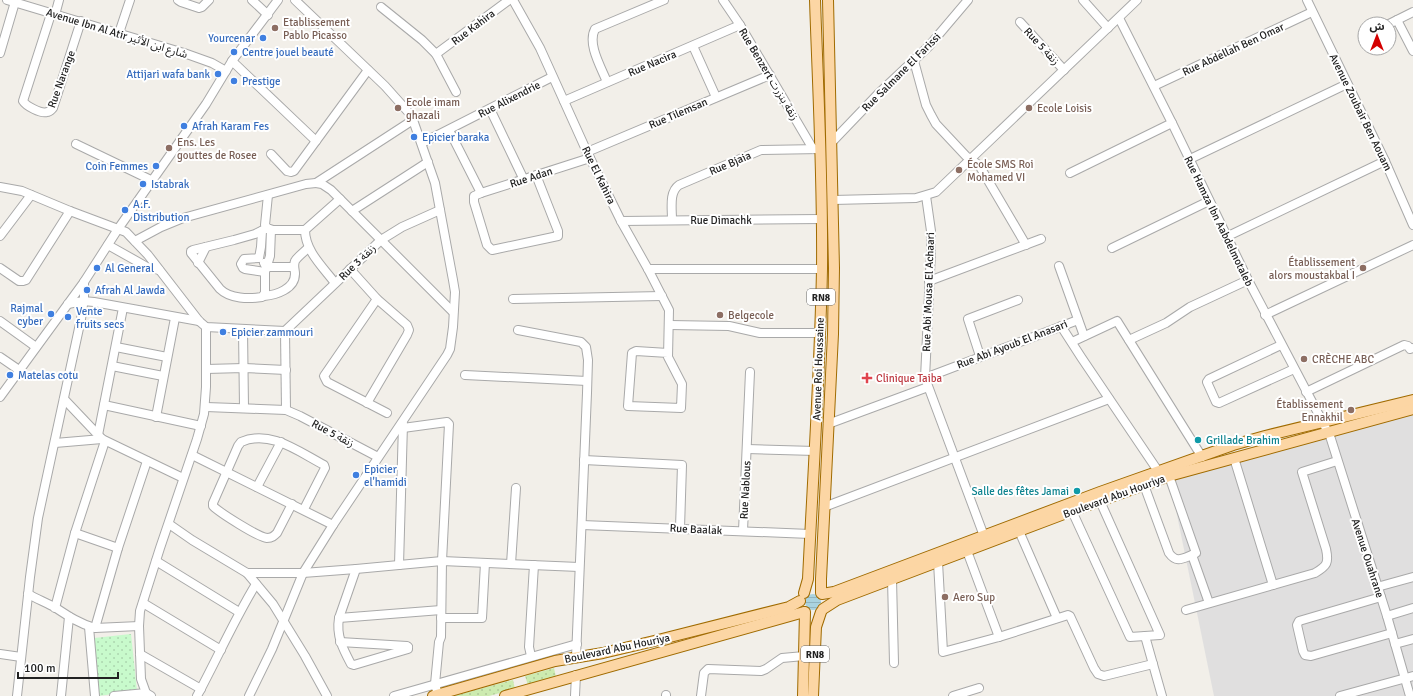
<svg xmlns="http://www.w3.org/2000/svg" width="1413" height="696" viewBox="0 0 1413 696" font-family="Signika,'Noto Sans Arabic',sans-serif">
<defs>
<pattern id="grass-dots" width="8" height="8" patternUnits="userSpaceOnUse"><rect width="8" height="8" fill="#cdebb0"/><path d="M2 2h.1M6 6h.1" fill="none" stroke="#b0c997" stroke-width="1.8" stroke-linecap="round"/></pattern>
<pattern id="park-dots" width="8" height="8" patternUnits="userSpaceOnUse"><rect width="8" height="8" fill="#c8facc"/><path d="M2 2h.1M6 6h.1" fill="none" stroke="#acd6af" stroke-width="1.8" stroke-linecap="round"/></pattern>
<pattern id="water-rules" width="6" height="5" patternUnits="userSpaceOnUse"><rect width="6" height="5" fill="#aad3df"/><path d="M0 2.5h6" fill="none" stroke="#92b5bf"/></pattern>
</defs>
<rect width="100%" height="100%" fill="#f2efe9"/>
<path fill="#e0dfdf" d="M1413,412V696H1214L1169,476Z"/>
<g fill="url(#grass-dots)">
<path d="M554,668L556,677L528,685L525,676Z"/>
<path d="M513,680L515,689L489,696H453Z"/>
</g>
<path fill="url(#park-dots)" d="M131,634L137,691L98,696L94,638Z"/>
<circle fill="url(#water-rules)" cx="813" cy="602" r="8"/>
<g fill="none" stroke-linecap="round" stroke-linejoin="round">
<g stroke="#a9a9a9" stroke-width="10">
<g id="minor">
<path d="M7,0L184,53L212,63L226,71"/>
<path d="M178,0L181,2L199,8L202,7L209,0"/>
<path d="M252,0L268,15"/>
<path d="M513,0L540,48L587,152L621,221L648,269L669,310L668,357L682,384L681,408L628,406L632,353L636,351L668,353"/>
<path d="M723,0L740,25L813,149"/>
<path d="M1083,0L1108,28"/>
<path d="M1307,0L1385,161L1413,225"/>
<path d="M381,7L422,40L436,54L456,92"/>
<path d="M51,14L23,101C26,106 41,114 47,112C50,112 51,110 53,108L81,21"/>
<path d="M55,15L59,0"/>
<path d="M1119,18L1172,123L1248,280L1330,436L1387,616L1410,696"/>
<path d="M1397,20L1413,51"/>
<path d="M1020,22L1064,70"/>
<path d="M1389,24L1413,12"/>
<path d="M119,33L130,0"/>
<path d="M693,46L716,97"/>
<path d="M0,53L15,2"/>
<path d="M436,54L509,0"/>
<path d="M232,61L316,141"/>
<path d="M914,61L926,105L931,115L936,124L966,156L979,165L1026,245"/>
<path d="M607,82C601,67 587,44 595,29L664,0"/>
<path d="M1154,86L1312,12"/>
<path d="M564,101L740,25"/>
<path d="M490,109L524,180"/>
<path d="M449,130L481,193"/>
<path d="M832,142L878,94L929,46L968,0"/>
<path d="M422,143L552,77"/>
<path d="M76,144L151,180"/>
<path d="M587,152L770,75"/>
<path d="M271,154L287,171L291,172L294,171L368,70"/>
<path d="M1190,159L1347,84"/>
<path d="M1070,173L1172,123"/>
<path d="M536,175L558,231V236L492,250L487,245L474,202V196L481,193L590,158"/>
<path d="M316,183L322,184L331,190L453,312"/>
<path d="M0,187L22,191L70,211L126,232L148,255L199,321L206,327L285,331"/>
<path d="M268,195L265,225L267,228L273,230H305"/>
<path d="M926,196L931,231V252L925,378L984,536"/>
<path d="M833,200L916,198L936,192L1137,0"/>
<path d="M352,211L428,162"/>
<path d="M672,220C672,208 669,192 679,185L761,150L821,149"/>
<path d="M621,221L822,219"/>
<path d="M267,228L255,234L234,240L193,250L191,251V253L220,289C230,299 249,299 262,297L265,293V272L270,256L271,230"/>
<path d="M262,231L261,247L259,258L244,259L241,264L243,268L245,269L265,272"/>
<path d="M0,236L31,195"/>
<path d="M1226,237L1385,161"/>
<path d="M135,241L161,227L183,218L306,184L316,183L413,120"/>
<path d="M108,245L147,267L159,270"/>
<path d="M1112,248L1209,201"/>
<path d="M198,263L206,247"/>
<path d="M264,263L266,267H294"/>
<path d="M1059,266L1084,336"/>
<path d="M0,268L19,281H23L26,280L70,211"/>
<path d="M350,269L377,299L407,325L409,330L407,335L367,403"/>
<path d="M648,269H822"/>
<path d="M929,281L1041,239"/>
<path d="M335,283C323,267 305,251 305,230L340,199"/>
<path d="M264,296C276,295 295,289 295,274C295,269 293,266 295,261C298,256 304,252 308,248"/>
<path d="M377,299L324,376L327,382L387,413"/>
<path d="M513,299L662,296"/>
<path d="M68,304L83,301L94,302L199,321"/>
<path d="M1265,315L1413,245"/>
<path d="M0,321L36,347"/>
<path d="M670,325L729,326L760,333H820"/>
<path d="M1061,326L1081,357L1158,471"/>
<path d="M243,329L244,408"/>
<path d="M518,330L581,342L586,347L588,360L587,393L576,657"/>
<path d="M285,331L381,240L402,227L440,210"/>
<path d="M285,331L286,410"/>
<path d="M1129,340L1166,323L1190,307L1248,280"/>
<path d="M1072,342L1117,321L1202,457"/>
<path d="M1281,345L1209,379L1207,382L1216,402L1219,403L1294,369"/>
<path d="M116,347L167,357"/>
<path d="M980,356L968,319L1018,300"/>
<path d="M0,357L19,370"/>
<path d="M112,366L163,376"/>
<path d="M206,369L244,368L286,370"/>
<path d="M465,375L587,381"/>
<path d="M925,378L1078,320"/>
<path d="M1306,392L1404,345L1408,346L1410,349L1413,348"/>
<path d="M0,397L84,282L118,229L206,104L232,61L278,0"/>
<path d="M64,399L102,439L183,478"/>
<path d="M104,405L201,426"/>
<path d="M206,407L286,410L300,416L378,457"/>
<path d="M156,417L175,318"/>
<path d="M828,424L928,387"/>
<path d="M403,428L447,422L449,424L442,561L441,637L439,642L435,684L438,695"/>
<path d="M98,435L123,308"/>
<path d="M55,443L102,439"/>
<path d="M747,449L815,451"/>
<path d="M192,455L333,525"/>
<path d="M1234,458L1273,585"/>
<path d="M584,460L682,465L680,528"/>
<path d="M1169,476L1196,553L1192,555L1209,603"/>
<path d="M1144,485L1169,553C1176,563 1182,559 1192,555"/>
<path d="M257,487L281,442"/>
<path d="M292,504L277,533C274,536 272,538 267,538C258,537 220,513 213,506V503L238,446L241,442C270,429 299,452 324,465L325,468L304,509"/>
<path d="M824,507L1109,399"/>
<path d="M1072,511L1130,637L1160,635L1100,501"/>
<path d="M169,524L192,540L247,573H303L356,569L442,561L579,567"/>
<path d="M582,525L810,534"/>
<path d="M743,531L750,372"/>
<path d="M1019,531L1057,618"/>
<path d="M75,533L118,548"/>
<path d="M967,551L999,637"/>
<path d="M156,561L239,612"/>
<path d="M938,562L943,652L999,637L1068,615L1070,616L1094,668L1098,674L1104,676L1153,664"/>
<path d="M511,564L516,488"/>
<path d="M399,565L403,424"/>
<path d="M356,569L339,618C336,636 343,649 351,664L354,665L408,649V647"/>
<path d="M247,573L273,604L305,656L327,696"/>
<path d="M892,579L894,663"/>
<path d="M1377,587L1413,577"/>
<path d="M28,594C37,599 47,603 56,608C68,616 80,624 95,628L139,626"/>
<path d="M1381,597L1299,621L1297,625L1303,651L1305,655L1311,656L1392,633"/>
<path d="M143,603L221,650"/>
<path d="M55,608L75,533L105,441"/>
<path d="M1186,610L1315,573C1327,566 1329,563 1326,549L1302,472L1337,461"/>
<path d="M1387,616L1413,608"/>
<path d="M339,618L441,610"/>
<path d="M441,618H482L485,563"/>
<path d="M89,627L95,696"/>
<path d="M95,628L118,548L147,461"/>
<path d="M1145,636L1162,696"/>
<path d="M340,642L407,646L408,647"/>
<path d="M1395,644L1413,639"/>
<path d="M0,654L21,657"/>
<path d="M140,654L201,689"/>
<path d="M531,656L529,647L534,565"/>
<path d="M17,696L30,577L38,518L81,319L84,298V282"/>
<path d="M61,696L69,617"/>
<path d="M114,696L146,693"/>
<path d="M151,696L146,693L141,679L139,626L140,611L160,548L197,439L204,414L206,387V327"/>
<path d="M197,696C217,659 234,620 256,584"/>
<path d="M249,696L272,649L303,573L333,525L447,355L450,349L453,327L455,292L453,280L435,183L413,120L410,114L385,86L295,0"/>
<path d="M394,696L577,644"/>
<path d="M575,696L576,675"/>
<path d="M666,696V695"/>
<path d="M701,696L704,673L708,669L761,671L766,669L782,658L804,656"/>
<path d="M953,696L979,688"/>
<path d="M1340,696L1413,676"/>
</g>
</g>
<g stroke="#a06b00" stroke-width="12">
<g id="major">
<path d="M804,593L808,579C813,476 820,372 822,269C823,179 818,90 815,0"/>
<path d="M821,593V579L833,334L834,268L828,0"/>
<path d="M822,594L834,592L1100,492L1233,445L1265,436L1413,400"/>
<path d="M823,609L837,600L1072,511L1169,476L1413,409"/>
<path d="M433,696L555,661L603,653L654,641L789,607L800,601"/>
<path d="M505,696L804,612"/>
<path d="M803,696L805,612"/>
<path d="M813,696L816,627L821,612"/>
</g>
</g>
<use href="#minor" stroke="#fff" stroke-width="8"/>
<use href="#major" stroke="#fcd6a4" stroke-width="10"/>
</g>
<g fill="#8d6e63" stroke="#fff" stroke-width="1.5">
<circle cx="275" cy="28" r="4"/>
<circle cx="398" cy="108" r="4"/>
<circle cx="1029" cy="108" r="4"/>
<circle cx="169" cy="148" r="4"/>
<circle cx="959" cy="170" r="4"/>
<circle cx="1363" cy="268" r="4"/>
<circle cx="720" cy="315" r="4"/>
<circle cx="1304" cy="359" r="4"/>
<circle cx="1351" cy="410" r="4"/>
<circle cx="945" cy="597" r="4"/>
</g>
<g fill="#3f7fe0" stroke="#fff" stroke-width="1.5">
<circle cx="263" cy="38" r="4"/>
<circle cx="234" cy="52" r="4"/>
<circle cx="218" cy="74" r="4"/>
<circle cx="234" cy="81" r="4"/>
<circle cx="184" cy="126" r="4"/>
<circle cx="414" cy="137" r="4"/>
<circle cx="156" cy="166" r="4"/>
<circle cx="143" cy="184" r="4"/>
<circle cx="125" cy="210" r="4"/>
<circle cx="97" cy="268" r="4"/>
<circle cx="87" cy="290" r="4"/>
<circle cx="51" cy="314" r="4"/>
<circle cx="68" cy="317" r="4"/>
<circle cx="223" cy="332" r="4"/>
<circle cx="10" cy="375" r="4"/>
<circle cx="356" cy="475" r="4"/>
</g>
<path fill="#e0444e" stroke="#fff" stroke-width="1.5" d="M865 372h4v4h4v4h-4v4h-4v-4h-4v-4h4z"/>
<g fill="#0f9aa8" stroke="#fff" stroke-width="1.5">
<circle cx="1198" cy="440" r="4"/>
<circle cx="1077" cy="491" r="4"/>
</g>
<g text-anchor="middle" stroke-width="4" stroke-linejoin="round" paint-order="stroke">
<g fill="#fff" stroke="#646464" stroke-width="1">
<rect x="807" y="289" width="28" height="16" rx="3"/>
<rect x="801" y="646" width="28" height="16" rx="3"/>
</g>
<g font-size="10" font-weight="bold" fill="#222">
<text x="821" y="301">RN8</text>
<text x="815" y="658">RN8</text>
</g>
<g font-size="11" fill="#785e54" stroke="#fff" text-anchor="start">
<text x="283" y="26">Etablissement<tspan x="283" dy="13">Pablo Picasso</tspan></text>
<text x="406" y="106">Ecole imam<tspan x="406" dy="13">ghazali</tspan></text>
<text x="1037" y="112">Ecole Loisis</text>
<text x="177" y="146">Ens. Les<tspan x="177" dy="13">gouttes de Rosee</tspan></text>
<text x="967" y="168">École SMS Roi<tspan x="967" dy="13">Mohamed VI</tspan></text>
<text x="1355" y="266" text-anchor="end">Établissement<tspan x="1355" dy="13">alors moustakbal I</tspan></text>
<text x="728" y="319">Belgecole</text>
<text x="1312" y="363">CRÈCHE ABC</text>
<text x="1343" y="408" text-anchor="end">Établissement<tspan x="1343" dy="13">Ennakhil</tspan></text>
<text x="953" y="601">Aero Sup</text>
</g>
<g font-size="11" fill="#222" stroke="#fff">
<text transform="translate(473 27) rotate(-37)" y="4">Rue Kahira</text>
<text transform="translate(117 33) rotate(17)" y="4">Avenue Ibn Al Atir شارع ابن الأثير</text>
<text transform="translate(1042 46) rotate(47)" y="4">Rue 5 زنقة</text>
<text transform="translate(1233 49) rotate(-25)" y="4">Rue Abdellah Ben Omar</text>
<text transform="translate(652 63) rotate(-23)" y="4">Rue Nacira</text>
<text transform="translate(901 72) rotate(-45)" y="4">Rue Salmane El Farissi</text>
<text transform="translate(769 74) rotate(59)" y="4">Rue Benzert زنقة بنزرت</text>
<text transform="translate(61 79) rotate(-70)" y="4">Rue Narange</text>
<text transform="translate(509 99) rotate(-27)" y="4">Rue Alixendrie</text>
<text transform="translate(1361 112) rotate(64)" y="4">Avenue Zoubair Ben Aouam</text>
<text transform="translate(678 113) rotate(-23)" y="4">Rue Tilemsan</text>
<text transform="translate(730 163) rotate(-23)" y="4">Rue Bjaia</text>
<text transform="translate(599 175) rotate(64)" y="4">Rue El Kahira</text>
<text transform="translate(531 177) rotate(-18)" y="4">Rue Adan</text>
<text x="721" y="224">Rue Dimachk</text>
<text transform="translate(1219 221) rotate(64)" y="4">Rue Hamza Ibn Aabdelmotaleb</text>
<text transform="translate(357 262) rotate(-44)" y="4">Rue 3 زنقة</text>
<text transform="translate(928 292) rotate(-88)" y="4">Rue Abi Mousa El Achaari</text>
<text transform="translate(1012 344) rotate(-21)" y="4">Rue Abi Ayoub El Anasari</text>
<text transform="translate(818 369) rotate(-88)" y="4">Avenue Roi Houssaine</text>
<text transform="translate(333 433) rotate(28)" y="4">Rue 5 زنقة</text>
<text transform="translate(745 490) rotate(-87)" y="4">Rue Nablous</text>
<text transform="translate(1114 496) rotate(-20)" y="4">Boulevard Abu Houriya</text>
<text transform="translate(696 529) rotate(3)" y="4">Rue Baalak</text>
<text transform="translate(1368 558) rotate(72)" y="4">Avenue Ouahrane</text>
<text transform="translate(617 648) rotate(-12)" y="4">Boulevard Abu Houriya</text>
</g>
<g font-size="11" fill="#366cbe" stroke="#fff" text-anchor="start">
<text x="255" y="42" text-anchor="end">Yourcenar</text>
<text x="242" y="56">Centre jouel beauté</text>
<text x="210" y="78" text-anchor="end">Attijari wafa bank</text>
<text x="242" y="85">Prestige</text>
<text x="192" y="130">Afrah Karam Fes</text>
<text x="422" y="141">Epicier baraka</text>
<text x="148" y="170" text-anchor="end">Coin Femmes</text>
<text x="151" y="188">Istabrak</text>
<text x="133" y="208">A.F.<tspan x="133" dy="13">Distribution</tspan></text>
<text x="105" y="272">Al General</text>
<text x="95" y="294">Afrah Al Jawda</text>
<text x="43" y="312" text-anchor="end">Rajmal<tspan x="43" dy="13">cyber</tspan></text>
<text x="76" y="315">Vente<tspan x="76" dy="13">fruits secs</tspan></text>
<text x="231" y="336">Epicier zammouri</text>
<text x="18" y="379">Matelas cotu</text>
<text x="364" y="473">Epicier<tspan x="364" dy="13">el'hamidi</tspan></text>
</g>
<g font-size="11" fill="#be3a42" stroke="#fff" text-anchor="start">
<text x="876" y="382">Clinique Taiba</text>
</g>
<g font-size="11" fill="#0d838f" stroke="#fff" text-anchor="start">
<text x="1206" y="444">Grillade Brahim</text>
<text x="1069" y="495" text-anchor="end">Salle des fêtes Jamai</text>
</g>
</g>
<g transform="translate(1377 36)"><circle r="19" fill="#ffffff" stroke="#a7a7a7"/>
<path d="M0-3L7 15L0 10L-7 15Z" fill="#d40000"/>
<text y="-6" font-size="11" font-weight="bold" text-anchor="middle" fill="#222222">ش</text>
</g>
<path d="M18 672v6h100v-6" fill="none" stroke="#222222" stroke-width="2"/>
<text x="24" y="672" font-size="12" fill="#222222" stroke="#ffffff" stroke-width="3" paint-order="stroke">100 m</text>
</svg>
